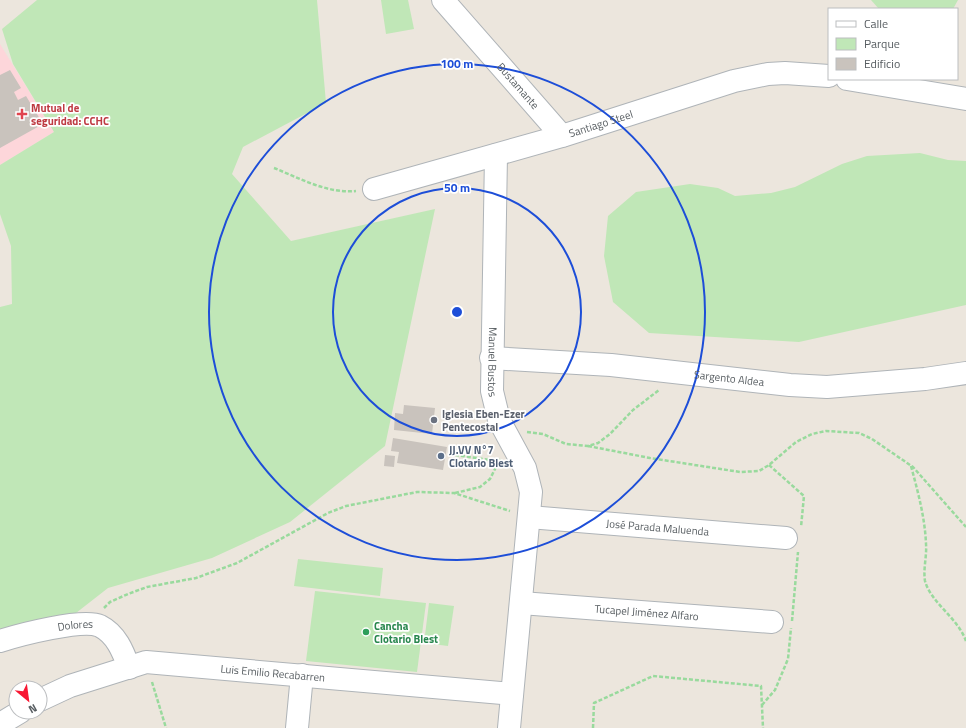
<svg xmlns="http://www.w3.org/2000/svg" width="966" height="728" viewBox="0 0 966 728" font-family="'Titillium Web',sans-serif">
<rect width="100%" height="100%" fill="#ece6dd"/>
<path fill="#fdd6da" d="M0,44L54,132L0,165Z"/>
<g fill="#c0e7b7">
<path d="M37,0H317L326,103L243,147L232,174L291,241L435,209L385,446L290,522L212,558L108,588L76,613L0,629V307L12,304L11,246L0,214V165L54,132L13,64L2,29Z"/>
<path d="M381,0H408L414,29L386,34Z"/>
<path d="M871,0H958L953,9H879Z"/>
<path d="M920,153L948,160L966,161V305L799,342L649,333L613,302L604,256L608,216L636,192L690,184L718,188L735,196L771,193L795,187L842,164L867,156Z"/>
<path d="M298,559L383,568L380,596L294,586Z"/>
<path d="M315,591L426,603L417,672L306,661Z"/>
<path d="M429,603L454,606L448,646L424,643Z"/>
</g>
<g fill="#c9c3bd">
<path d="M10,70L21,88L14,92L18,100L26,96L43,124L0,148V75Z"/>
<path d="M404,405L435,408L432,434L394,430L395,413L403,414Z"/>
<path d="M393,438L447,447L443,470L397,463L399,452L391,451Z"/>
<path d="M385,455L395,456L394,467L384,466Z"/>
</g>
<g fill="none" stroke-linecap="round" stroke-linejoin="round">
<g stroke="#afb4b8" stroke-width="24">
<g id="minor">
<path id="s1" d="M443,0L562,136"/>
<path d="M847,79L966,99"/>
<path id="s2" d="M496,155L492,391L499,420L525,468L531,492L509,728"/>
<path id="s3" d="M374,189L562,136L734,81L768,74L785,73L829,76"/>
<path id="s4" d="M491,358L611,365L790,385L827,387L925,379L966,373"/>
<path id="s5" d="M529,517L786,538"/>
<path id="s6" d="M521,603L772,622"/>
<path id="s7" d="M0,641C19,635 83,618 100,626C116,634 123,651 129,668"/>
<path id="s8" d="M40,700L70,686L146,662L512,694"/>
<path d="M0,724L20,712"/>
<path d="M297,728L302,675"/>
</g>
</g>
<g stroke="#99da9d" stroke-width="2.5" stroke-dasharray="4 2" stroke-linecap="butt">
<path d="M274,168C299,178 328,194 356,191"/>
<path d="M527,432L543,434L566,444L588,446L598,443L610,434L633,410L659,390"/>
<path d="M588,446L650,458L740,472L759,471L769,465L796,442L812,434L826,431L859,433L872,439L913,467L966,527"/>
<path d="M449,454L497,461"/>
<path d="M769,465L804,496L801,527"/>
<path d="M911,466C918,492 925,518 926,544C927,556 923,569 925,581C931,603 958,618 966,641"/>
<path d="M455,493L480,487L490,479L500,459"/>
<path d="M104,608L110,602L128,594L147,587L196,578L237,563L328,513L346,506L417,492L454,493L510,511"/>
<path d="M792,621L798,552"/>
<path d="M152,682L166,728"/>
<path d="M762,705L775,690L788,659L791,628"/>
<path d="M593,728L594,703L653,676L761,686L763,728"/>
</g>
<use href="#minor" stroke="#fff" stroke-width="22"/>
</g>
<g fill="none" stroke="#1d4ed8" stroke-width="2">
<circle cx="457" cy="312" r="124"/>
<circle cx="457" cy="312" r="248"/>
</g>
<path fill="#e0444e" stroke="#fff" stroke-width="1.5" d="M20 108h4v4h4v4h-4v4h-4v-4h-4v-4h4z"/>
<circle fill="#6b7280" stroke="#fff" stroke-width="1.5" cx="434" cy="420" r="4"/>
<circle fill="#5c6f8a" stroke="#fff" stroke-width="1.5" cx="441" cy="456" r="4"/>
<circle fill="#2e9e5b" stroke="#fff" stroke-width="1.5" cx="366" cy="632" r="4"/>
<g text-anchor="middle" stroke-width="3.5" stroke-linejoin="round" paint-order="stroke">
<g font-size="11" fill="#575d61" stroke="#fff">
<text dy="4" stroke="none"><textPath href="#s1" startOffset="114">Bustamante</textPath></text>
<text dy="4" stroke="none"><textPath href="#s3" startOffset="236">Santiago Steel</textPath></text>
<text dy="4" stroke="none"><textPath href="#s2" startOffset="207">Manuel Bustos</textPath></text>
<text dy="4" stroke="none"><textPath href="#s4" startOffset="239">Sargento Aldea</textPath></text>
<text dy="4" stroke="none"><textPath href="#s5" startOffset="129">José Parada Maluenda</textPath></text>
<text dy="4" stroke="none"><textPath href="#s6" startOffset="126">Tucapel Jiménez Alfaro</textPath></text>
<text dy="4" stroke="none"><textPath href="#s7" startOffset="77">Dolores</textPath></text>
<text dy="4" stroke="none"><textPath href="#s8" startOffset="240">Luis Emilio Recabarren</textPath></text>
</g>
<g font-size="11" font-weight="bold" fill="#be3a42" stroke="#fff" text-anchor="start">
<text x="31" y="112">Mutual de<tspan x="31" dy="13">seguridad: CCHC</tspan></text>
</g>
<g font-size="11" font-weight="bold" fill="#5b616d" stroke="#fff" text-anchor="start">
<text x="442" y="418">Iglesia Eben-Ezer<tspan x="442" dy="13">Pentecostal</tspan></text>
</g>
<g font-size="11" font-weight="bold" fill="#4e5e75" stroke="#fff" text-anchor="start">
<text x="449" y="454">JJ.VV N°7<tspan x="449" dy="13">Clotario Blest</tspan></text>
</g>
<g font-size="11" font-weight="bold" fill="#27864d" stroke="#fff" text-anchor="start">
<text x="374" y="630">Cancha<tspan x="374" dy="13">Clotario Blest</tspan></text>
</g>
</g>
<circle cx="457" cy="312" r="6" fill="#1d4ed8" stroke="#fff" stroke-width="2"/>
<g font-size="12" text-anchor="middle" font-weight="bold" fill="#1d4ed8" stroke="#fff" stroke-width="3.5" stroke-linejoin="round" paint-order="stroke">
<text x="457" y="68">100 m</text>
<text x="457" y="192">50 m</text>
</g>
<rect x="828" y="8" width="130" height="72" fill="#ffffff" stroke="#bcbec0"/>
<rect x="836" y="21" width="20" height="6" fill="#ffffff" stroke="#bcbec0"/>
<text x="864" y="28" font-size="12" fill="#575d61">Calle</text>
<rect x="836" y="38" width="20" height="12" fill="#c0e7b7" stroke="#bcbec0"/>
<text x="864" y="48" font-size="12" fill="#575d61">Parque</text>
<rect x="836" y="58" width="20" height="12" fill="#c9c3bd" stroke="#bcbec0"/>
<text x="864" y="68" font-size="12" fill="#575d61">Edificio</text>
<g transform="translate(28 700) rotate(151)"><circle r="19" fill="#ffffff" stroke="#bcbec0"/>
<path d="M0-3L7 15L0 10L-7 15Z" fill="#f81732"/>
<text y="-6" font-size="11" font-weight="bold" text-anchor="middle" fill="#575d61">N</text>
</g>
</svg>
